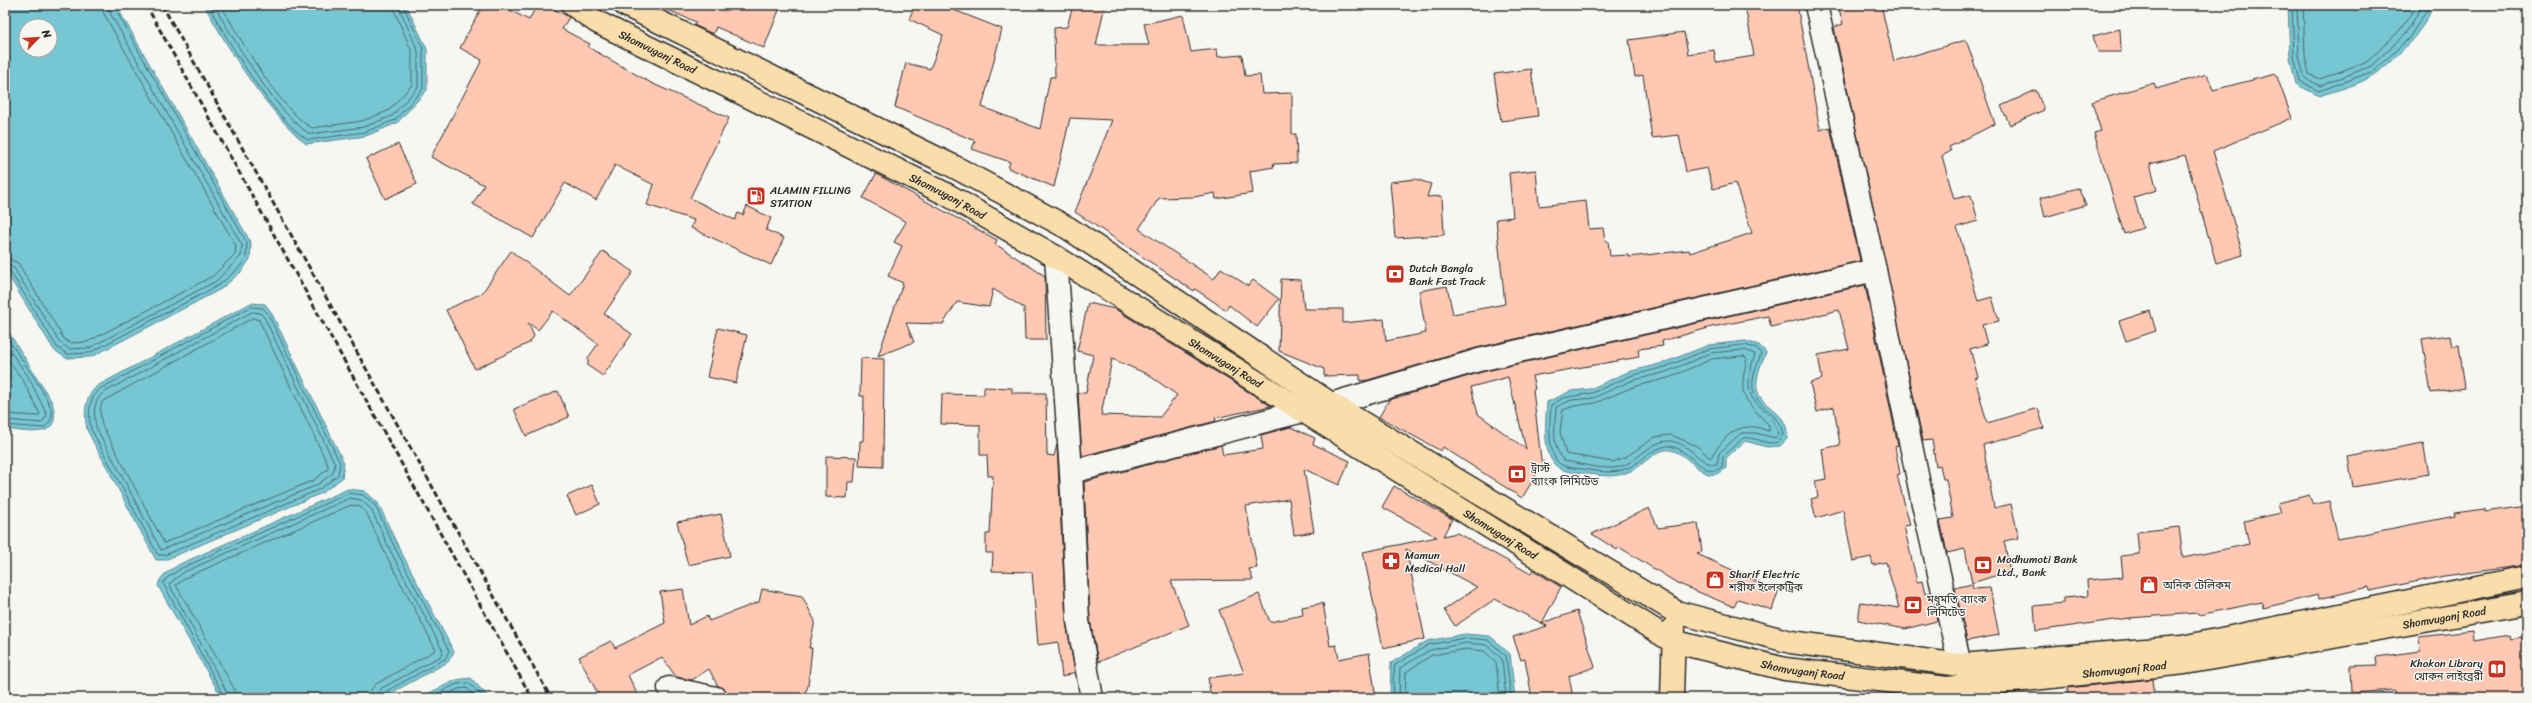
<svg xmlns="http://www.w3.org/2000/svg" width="2532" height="703" viewBox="0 0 2532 703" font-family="Sriracha,'Noto Sans Bengali',sans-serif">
<rect width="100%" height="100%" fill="#f6f6f2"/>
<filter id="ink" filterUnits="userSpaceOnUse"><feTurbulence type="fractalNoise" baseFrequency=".025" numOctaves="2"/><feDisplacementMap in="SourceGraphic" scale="8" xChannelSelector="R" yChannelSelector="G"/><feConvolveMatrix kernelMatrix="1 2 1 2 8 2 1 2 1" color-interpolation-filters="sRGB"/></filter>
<g filter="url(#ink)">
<g fill="#77c6d3" stroke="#598890" fill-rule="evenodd">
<path d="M5,5H116L251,243L250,259L242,271L221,289L91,357L66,358L54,350L5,270ZM26,26H50V50H26Z"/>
<path d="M204,5H406L427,49V90L397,123L366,136L306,144C262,105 233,56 204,5Z"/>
<path d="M2288,5H2432C2430,25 2393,62 2376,73C2361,85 2337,90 2319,96L2296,84L2290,58Z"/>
<path d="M251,303L265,304L271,312L344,463L342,478L322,493L165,560H156L87,430C84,412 84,399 97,386Z"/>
<path d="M5,326L52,402C64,440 30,432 5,429Z"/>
<path d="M1745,341L1759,345L1766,352C1762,362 1755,378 1757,389C1761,409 1790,411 1787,439L1780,446L1767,447L1745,441L1726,458V468C1705,489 1691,453 1670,450C1657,448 1643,465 1633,470C1617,478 1606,476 1589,474C1580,472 1566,473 1559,468C1541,457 1546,419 1547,402L1571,391L1590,389L1628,372L1663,363L1709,345Z"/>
<path d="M348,489L365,491L378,503L398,546L454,652L448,662L382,698H222L158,586C160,574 171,570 180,564Z"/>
<path d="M1465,634L1490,636L1510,654L1515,698H1390L1391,663L1427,641Z"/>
<path d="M471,678L489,698H419L456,680Z"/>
</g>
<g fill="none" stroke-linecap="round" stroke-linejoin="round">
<g stroke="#49696e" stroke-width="1">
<path d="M208,5C230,43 271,117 308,140L365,132L395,120L423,89V49L403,5"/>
<path d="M214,5C235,41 275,113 310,134L364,127L392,116L418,87V51L398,5"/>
<path d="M221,5C240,39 279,109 312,128L362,121L388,111L412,85V52L392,5"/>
<path d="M2292,5L2294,57L2300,81L2319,91L2374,71L2409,38L2427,10L2428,5"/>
<path d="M2297,5L2299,56L2304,77L2320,86L2371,66L2405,34L2423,5"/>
<path d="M2303,5L2305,55L2309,74L2320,79L2368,61L2400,30L2417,5"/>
<path d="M5,257L18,263L64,339L70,343L87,342L213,276L235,254L236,246L104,14L102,5"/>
<path d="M5,263L14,268L60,343L69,349L89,348L216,281L241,256L242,245L109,11L108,5"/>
<path d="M5,268L10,271L57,347L67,354L89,353L219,285L239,268L246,258L247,243L113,5"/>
<path d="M251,307L263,308L268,314L340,463L338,475L320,489L165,555H158L91,429C88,413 88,400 100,389Z"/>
<path d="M252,312L260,313L264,317L335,464L333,473L317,485L161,550L96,427C94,414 92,403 103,393Z"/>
<path d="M253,318L259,320L328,465V469L314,480L164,543L102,425L100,411L102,402Z"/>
<path d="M5,334C14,350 53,400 52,415C51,421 48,425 43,428L5,425"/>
<path d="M5,344L28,376L47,415L42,423L5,420"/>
<path d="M1744,345L1757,348L1761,353C1758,364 1751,377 1753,389C1756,407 1779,412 1783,434L1778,442C1767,446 1755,436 1743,438L1723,456L1722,467C1706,482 1687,445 1667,446C1653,448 1642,461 1630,467C1615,474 1605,472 1589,470C1581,468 1569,469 1562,465C1546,458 1550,419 1551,405L1563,398L1592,393L1630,376L1665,367L1709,349Z"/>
<path d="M1744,350L1755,354C1735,416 1771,396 1778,434L1776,438L1755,433H1741L1719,453L1717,464C1703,468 1689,442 1670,441C1648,440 1635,467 1613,468C1598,469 1579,463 1564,461C1551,447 1555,425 1556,407L1572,400L1593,398L1631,381L1666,372L1711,353Z"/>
<path d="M5,356L23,380L40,414L38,416L5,414"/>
<path d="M1744,356L1747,359C1738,397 1743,398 1769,425V431C1764,430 1759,427 1754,427C1731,425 1721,443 1710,458L1697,446L1671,435L1655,437L1626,457L1613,462L1566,454L1560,432L1563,410L1574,406L1595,403L1633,387L1668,378L1712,359Z"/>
<path d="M225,698L163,583L168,577L182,568L349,493L363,495L375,505L395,548L449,651L445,659L383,693L381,698"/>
<path d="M230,698L169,584L184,572L350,498L361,500L371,509L390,550L443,651L441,656L380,689L376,698"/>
<path d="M236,698L235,690L176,585L187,577L351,505L359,506L366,512L385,553L436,650L376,684L371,690L370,698"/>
<path d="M428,698L457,684L469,683L484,698"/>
<path d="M440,698L458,689L467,688L477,698"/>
<path d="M1394,698L1393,680L1395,665L1428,645L1465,638L1488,640L1506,656L1511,698"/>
<path d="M1399,698L1400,668L1430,650L1466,643L1486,645L1502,659L1506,698"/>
<path d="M1405,698L1406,672L1432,655L1466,649L1484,651L1496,662L1500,698"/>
</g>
</g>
<g fill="#ffc8b2" stroke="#2b2b2b" fill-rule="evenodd">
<path d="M483,5H500L529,20L537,5H546L569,17L562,29L590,44L588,47L651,83L729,118L690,198L735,220L738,213L743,215L747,206L771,218L766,230L784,238L771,265L691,228L694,220L647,205L654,185L615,165L596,200L565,183L533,238L473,204L484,185L431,157L482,60L460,48Z"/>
<path d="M656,5H781L764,48L716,27L713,34L694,25L696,22Z"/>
<path d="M915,5H957L954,10L1002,29L982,107L1040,129L1050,77H1055L1054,28L1067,27L1073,5H1105L1096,45H1149L1144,24L1183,15L1191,52L1217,49L1218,57L1242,55L1245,76L1260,75L1262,94L1292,93V134H1296L1297,163L1273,164L1274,167L1250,171L1253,193L1216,199L1215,193L1194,197L1159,198L1139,229L1214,279L1221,268L1248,286L1253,280L1279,299L1257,327L1229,305L1226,310L1195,289L1194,291L1075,212L1112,120L1070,118L1054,187L1008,168L1010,162L972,149L975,141L895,107L906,63L930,69L943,35L909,19Z"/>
<path d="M1745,5H1797L1820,130L1830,127L1860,261L1476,348L1368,380L1360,381V375L1324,376V369L1279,351L1281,279L1301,280L1304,309H1343V323L1384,319L1386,341L1426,333L1419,291L1447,286L1453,314L1505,304L1496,219L1513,217L1509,173L1536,170L1539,206L1586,201L1589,229L1603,228L1605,241H1608L1610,256L1629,255V257L1689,250L1690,253L1752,233L1735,183L1713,189L1707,168L1686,172L1679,135L1652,138L1643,75L1635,77L1629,40L1684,32L1688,54L1714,50L1716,62L1754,56Z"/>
<path d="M1838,5H1881L1894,61L1966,40L1995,124L1949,147L1951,151L1942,156L1954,199L1971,195L1978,221L1957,227L1978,301L1992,297L1999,321L1982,325L1987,344L1970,349L1978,377L1975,378L1987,423L2038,408L2044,428L1983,445L1994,508L2011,504L2019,538L2004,541L2010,571L1972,583L1965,549L1947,553L1940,520L1953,518L1946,479H1943L1940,465L1936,466L1932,440L1923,441L1834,27L1843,24Z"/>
<path d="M2120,29L2121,52H2098L2093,36Z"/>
<path d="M1531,69L1538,116L1501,121L1494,74Z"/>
<path d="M2207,74L2213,90L2276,74L2292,118L2213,151L2243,255L2216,263L2185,155L2150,164L2157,190L2134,197L2143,228L2124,234L2094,133L2101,131L2092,102L2154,83L2156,89Z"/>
<path d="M2036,90L2044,110L2010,125L2001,106Z"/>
<path d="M398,144L417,184L385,199L366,159Z"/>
<path d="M876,174L997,240L995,244L1045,276L1046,340H1025L1024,308L993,289L989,307L957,302L943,324L906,323L914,342L878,356L903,283L888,276L902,246L894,242L906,222L863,198Z"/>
<path d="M1415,179L1431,184L1427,197L1442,196L1444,235L1395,238L1390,182Z"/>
<path d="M2078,188L2086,205L2045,217L2040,198Z"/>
<path d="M511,251L570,296L603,251L633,272L604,314L632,334L603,376L588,366V358L598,344L553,311L538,330L528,323L534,336L529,343L475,369L446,310L482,293Z"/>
<path d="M1865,285L1898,446L1895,447L1900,474L1897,475L1910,525L1904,526L1917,582L1922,581L1925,594L1931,593L1937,621L1905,629L1858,620L1861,602L1899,608L1886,562L1873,565L1871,557L1853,561L1843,510L1816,518L1811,499L1818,497L1815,481L1826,479L1822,449L1840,445L1834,407L1817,412L1810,383L1822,379L1818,355L1849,349L1839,310L1771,327L1768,316L1712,327L1662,341L1663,346L1638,349L1639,357L1532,376L1535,389L1533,390L1541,460L1544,462L1522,498L1443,447L1441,451L1379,417L1389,400L1482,372ZM1508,377L1526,449L1478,414L1471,387Z"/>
<path d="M1088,303L1115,309L1271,406L1215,418L1216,421L1082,456L1078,393H1086L1093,355L1077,351ZM1112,359L1147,374L1177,395L1160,417L1101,415Z"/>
<path d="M2150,311L2156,331L2126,341L2119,321Z"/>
<path d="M718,328L747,335L736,383L707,377Z"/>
<path d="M2450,335L2452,347L2459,345L2465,388L2431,393L2422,339Z"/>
<path d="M861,358L884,359L883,467L859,466L860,441H863L864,396H860Z"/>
<path d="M984,387L1012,388V393H1046L1047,455L1054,456L1057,445L1066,622L1075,672L1062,677L1058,642L1038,645L1032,572L992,571L993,553H986V534H990L993,476H988L987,455H980V425L941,424L942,394L984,395Z"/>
<path d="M558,391L569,417L526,436L514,409Z"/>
<path d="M1290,427L1315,438L1313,444L1350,461L1339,485L1304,469L1314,532L1294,535L1289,499L1246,506L1257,568L1249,569L1253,580L1171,581L1189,625L1098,662L1090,620L1084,482L1221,445L1223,455L1263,449L1261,435Z"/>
<path d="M2423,443L2429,474L2353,487L2348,457Z"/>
<path d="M826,456L856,457L854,482H848L847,498L826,497Z"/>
<path d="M592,485L600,504L576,515L567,496Z"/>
<path d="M1394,486L1452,519L1443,536L1457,533L1531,574L1533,570L1561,587L1542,623L1577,611L1595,667L1569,676L1573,698H1532L1525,659L1521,660L1513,637L1547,626L1495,599L1455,626L1444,610L1477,587L1406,549L1425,639L1383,648L1363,552L1437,537L1382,507Z"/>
<path d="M2309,495L2313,505L2329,501L2338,539L2455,516L2454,513L2485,509V512L2527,506V565L2444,576L2370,591L2369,587L2319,599L2318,595L2263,608L2262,602L2199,615L2198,613L2129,618L2036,631L2034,606L2063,603V598L2088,596L2087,580L2123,577L2121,556L2139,554L2137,532L2179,527L2183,558L2249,544L2244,521L2281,513L2278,503Z"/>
<path d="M1649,508L1658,528L1698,523L1702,552L1697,554L1759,582L1749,584L1779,589L1772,610L1738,599L1734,607L1677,583L1619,547L1617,550L1592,534Z"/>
<path d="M721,514L730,556L688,565L677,522Z"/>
<path d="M1972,584L1973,589L1990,588L1999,635L1967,641L1955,588Z"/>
<path d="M683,589L689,625L707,616L709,621L759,602L762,589L802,596L815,621L809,648H812L808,686L803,698H728L725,689L717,685L709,669L692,680L676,677L662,657L628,675L639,698H600L579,657L611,641L615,648L665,623L660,592Z"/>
<path d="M1259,594L1270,622L1303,615L1302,607L1323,603L1330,646L1336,645L1339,659L1369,653L1376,698H1211L1208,678L1244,673L1219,610Z"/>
<path d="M2473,631L2474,641L2509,635L2510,639L2522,637L2523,641H2527V698H2395L2394,690L2351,693L2350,666L2377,665L2376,657L2420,651L2419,637Z"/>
<path d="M2152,679L2154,698H2068V688Z"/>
</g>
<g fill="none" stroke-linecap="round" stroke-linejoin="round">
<g stroke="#2b2b2b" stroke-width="25">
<g id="minor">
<path d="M1056,257L1071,472L1078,621L1092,698"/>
<path d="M1331,404L1479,360L1875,270"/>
<path d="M1071,472L1303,411"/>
<path d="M669,688L716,698"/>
</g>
</g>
<g stroke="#2b2b2b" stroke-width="25">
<path id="tertiary" d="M1816,5L1875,270L1923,504L1960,665"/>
</g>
<g stroke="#2b2b2b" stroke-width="25">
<g id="primary">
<path id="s1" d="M573,5L597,22L946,194L1056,257L1672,641L1785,669L1947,688L2185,663L2527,603"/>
<path d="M625,5L951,165L1068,228L1331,404L1676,612L1791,642L1960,665L2182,647L2527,577"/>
<path d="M1672,698L1674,627"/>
</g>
</g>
<use href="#minor" stroke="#f6f6f2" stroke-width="22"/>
<use href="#tertiary" stroke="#f6f6f2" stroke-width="22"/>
<use href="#primary" stroke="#f9ddab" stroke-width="22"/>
<g stroke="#2b2b2b" stroke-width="3" stroke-dasharray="6 3" stroke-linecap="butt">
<path d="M146,5L532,698"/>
<path d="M162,5L551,698"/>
</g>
</g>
</g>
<defs>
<g id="fuel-square" transform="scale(1)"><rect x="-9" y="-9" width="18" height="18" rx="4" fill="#c8321e" stroke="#f6f6f2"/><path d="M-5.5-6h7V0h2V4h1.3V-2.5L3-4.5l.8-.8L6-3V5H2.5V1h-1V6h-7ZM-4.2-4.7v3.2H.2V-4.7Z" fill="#fff"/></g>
<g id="bank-square" transform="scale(1)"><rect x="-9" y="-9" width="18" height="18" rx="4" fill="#c8321e" stroke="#f6f6f2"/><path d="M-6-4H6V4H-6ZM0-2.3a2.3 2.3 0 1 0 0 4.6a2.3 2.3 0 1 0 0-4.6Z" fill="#fff"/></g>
<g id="pharmacy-square" transform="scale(1)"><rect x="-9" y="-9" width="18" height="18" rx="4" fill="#c8321e" stroke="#f6f6f2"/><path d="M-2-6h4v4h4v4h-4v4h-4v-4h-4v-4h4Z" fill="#fff"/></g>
<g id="shop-square" transform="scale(1)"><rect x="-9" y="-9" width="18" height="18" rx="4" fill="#c8321e" stroke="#f6f6f2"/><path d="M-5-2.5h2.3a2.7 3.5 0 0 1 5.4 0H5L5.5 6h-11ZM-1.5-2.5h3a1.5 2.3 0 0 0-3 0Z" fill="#fff"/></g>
<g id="library-square" transform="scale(1)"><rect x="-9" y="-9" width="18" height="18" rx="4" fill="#c8321e" stroke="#f6f6f2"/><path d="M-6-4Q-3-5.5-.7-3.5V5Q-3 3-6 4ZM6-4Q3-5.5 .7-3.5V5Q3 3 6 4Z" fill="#fff"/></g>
</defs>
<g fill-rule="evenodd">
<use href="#fuel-square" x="756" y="196"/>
<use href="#bank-square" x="1395" y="274"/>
<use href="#bank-square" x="1517" y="474"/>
<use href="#pharmacy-square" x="1391" y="561"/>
<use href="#bank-square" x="1983" y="565"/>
<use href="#shop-square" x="1715" y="580"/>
<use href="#shop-square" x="2149" y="585"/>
<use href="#bank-square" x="1913" y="605"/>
<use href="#library-square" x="2497" y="669"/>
</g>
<g text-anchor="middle" stroke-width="3" stroke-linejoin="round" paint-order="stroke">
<g font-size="11" fill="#2b2b2b" stroke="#f6f6f2">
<text dy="4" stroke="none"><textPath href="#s1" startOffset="97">Shomvuganj Road</textPath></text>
<text dy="4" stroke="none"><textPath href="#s1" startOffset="421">Shomvuganj Road</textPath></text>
<text dy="4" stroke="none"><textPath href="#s1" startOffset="745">Shomvuganj Road</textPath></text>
<text dy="4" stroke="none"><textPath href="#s1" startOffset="1069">Shomvuganj Road</textPath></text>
<text dy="4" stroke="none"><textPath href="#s1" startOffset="2053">Shomvuganj Road</textPath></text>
<text dy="4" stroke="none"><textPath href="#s1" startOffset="1405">Shomvuganj Road</textPath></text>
<text dy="4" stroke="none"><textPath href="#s1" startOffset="1729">Shomvuganj Road</textPath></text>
</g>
<g font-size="11" fill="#2b2b2b" stroke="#f6f6f2" text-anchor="start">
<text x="770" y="194">ALAMIN FILLING<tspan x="770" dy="13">STATION</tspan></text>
<text x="1409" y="272">Dutch Bangla<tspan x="1409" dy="13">Bank Fast Track</tspan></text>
<text x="1531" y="472">ট্রাস্ট<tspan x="1531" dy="13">ব্যাংক লিমিটেড</tspan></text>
<text x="1405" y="559">Mamun<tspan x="1405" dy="13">Medical Hall</tspan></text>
<text x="1997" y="563">Modhumoti Bank<tspan x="1997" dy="13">Ltd., Bank</tspan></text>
<text x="1729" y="578">Sharif Electric<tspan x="1729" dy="13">শরীফ ইলেকট্রিক</tspan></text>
<text x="2163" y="589">অনিক টেলিকম</text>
<text x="1927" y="603">মধুমতি ব্যাংক<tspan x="1927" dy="13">লিমিটেড</tspan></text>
<text x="2483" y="667" text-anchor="end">Khokon Library<tspan x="2483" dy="13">খোকন লাইব্রেরী</tspan></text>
</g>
</g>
<rect width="2532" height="703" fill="none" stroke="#f6f6f2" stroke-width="20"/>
<rect x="10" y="10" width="2512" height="683" fill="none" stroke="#2b2b2b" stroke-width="1.5" filter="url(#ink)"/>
<g transform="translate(38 38) rotate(65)"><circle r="19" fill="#f6f6f2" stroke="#a5a5a2"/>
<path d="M0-3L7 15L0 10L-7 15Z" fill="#c8321e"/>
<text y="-6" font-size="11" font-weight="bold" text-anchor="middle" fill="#2b2b2b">N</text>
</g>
</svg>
